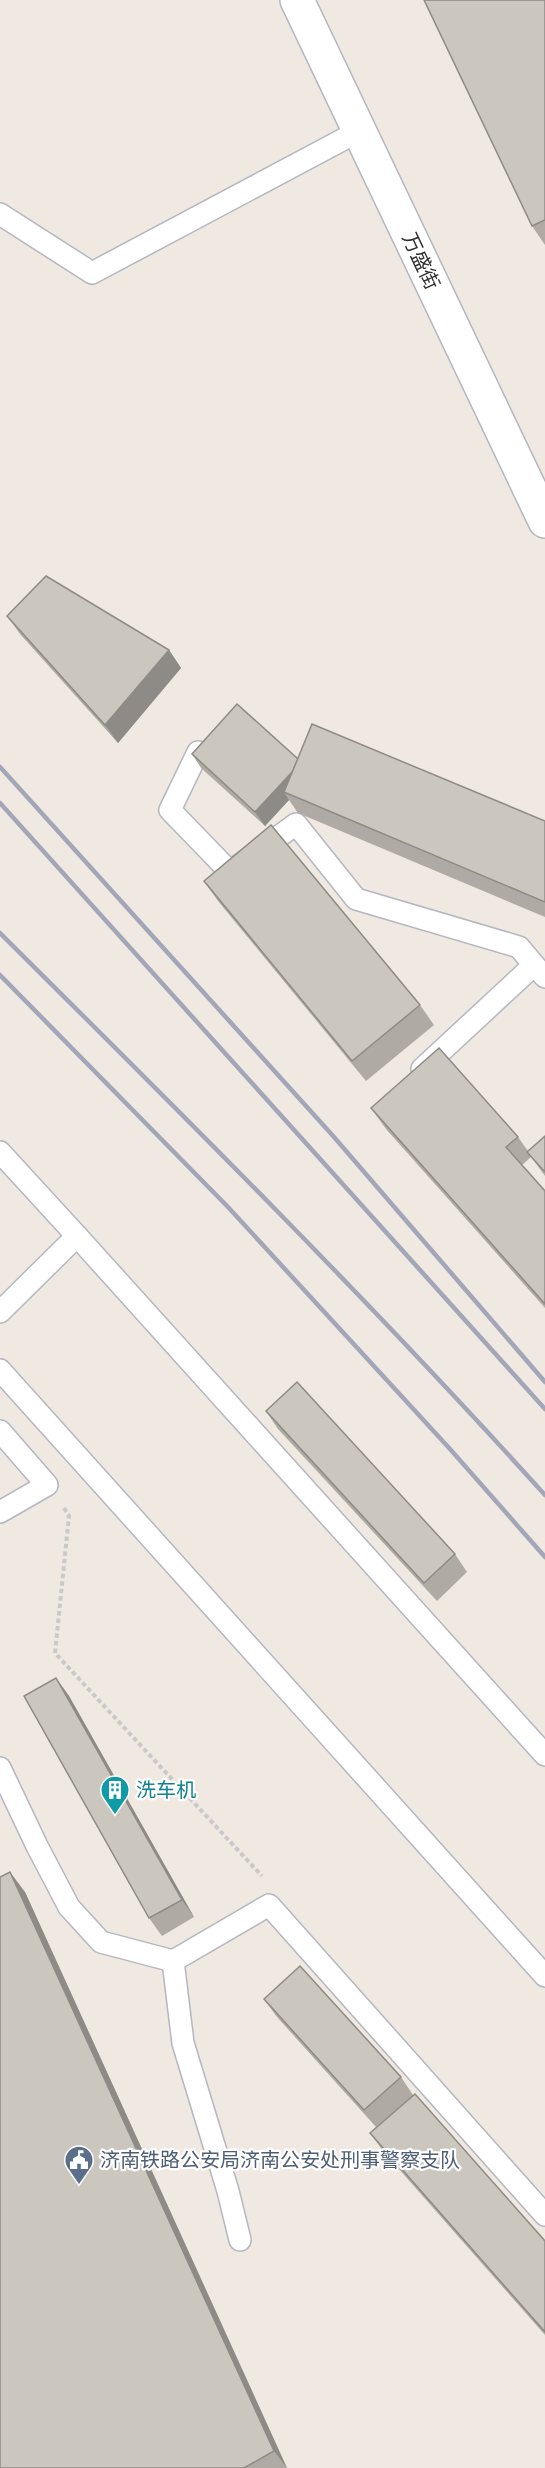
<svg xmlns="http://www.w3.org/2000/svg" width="545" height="2468" viewBox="0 0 545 2468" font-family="'DM Sans','Noto Sans SC',sans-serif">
<rect width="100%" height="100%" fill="#efe9e1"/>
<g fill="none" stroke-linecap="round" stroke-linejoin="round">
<g stroke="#b4b7c1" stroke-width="24">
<g id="service">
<path d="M0,214L92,273L359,131"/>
<path d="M198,752L170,810L230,872L296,824L356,899L519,947L534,965"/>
<path d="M422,1069L534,965L545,977"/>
<path d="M0,1152L77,1236L0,1312"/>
<path d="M77,1236L545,1755"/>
<path d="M0,1370L545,1976"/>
<path d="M0,1431L47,1485L0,1512"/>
<path d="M0,1768L37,1846L69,1907L101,1942L173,1961"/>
<path d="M240,2240L228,2191L183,2043L173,1961L269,1905L545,2215"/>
</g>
</g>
<g stroke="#b4b7c1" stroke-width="36">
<path id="tertiary" d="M297,0L545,521"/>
</g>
<path stroke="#c9c9c9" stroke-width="4" stroke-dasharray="4.5 3" stroke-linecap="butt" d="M64,1508L69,1516L55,1653L262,1876"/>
<use href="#service" stroke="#fff" stroke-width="21"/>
<use href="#tertiary" stroke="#fff" stroke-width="33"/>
<g stroke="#a3a6b8" stroke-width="4.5">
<path d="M0,767L334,1137L545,1382"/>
<path d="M0,803L545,1409"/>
<path d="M0,933C185,1117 370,1301 545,1495"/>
<path d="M0,975L228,1207L450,1449L545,1557"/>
</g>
</g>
<g fill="#afaba4">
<path d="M545,0V245L532,226Z"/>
<path d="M7,616L169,650L181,668L118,743L20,634Z"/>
<path d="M192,754L298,759L545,821V917L298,813L289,800L265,826L201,768Z"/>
<path d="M204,881L420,1005L434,1025L366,1081L218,901Z"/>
<path d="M371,1108L518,1137L528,1151L545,1136V1176L531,1157L522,1165L545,1191V1308L386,1129Z"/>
<path d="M266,1411L455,1554L467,1572L437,1601L278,1429Z"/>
<path d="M56,1678L69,1696L194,1917L162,1936L149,1918Z"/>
<path d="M25,1892L287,2468H0Z"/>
<path d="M264,1999L401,2077L413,2095L545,2241V2335L383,2151L370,2133L376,2127L277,2017Z"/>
</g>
<g fill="#8e8b86">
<path d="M169,650L181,668L118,743L105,725Z"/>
<path d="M301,762L284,792L289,800L265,826L255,812Z"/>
<path d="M56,1678L69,1696L194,1917L182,1900Z"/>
<path d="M10,1872L25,1892L287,2468L274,2451Z"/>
</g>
<g fill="#cbc7bf" stroke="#8e8b86" stroke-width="1.5">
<path d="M424,0H545V220L532,226Z"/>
<path d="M46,576L169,650L105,725L7,616Z"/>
<path d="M237,704L298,759L293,771L255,812L192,754Z"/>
<path d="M312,724L545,821V902L284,792Z"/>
<path d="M271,825L420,1005L352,1061L204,881Z"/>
<path d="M439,1048L518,1137L506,1147L545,1191V1304L371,1108Z"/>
<path d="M545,1136V1172L527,1152Z"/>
<path d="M297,1382L455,1554L424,1583L266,1411Z"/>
<path d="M56,1678L182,1900L149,1918L24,1696Z"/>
<path d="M10,1872L274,2451L244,2468H0V1877Z"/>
<path d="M300,1966L401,2077L364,2110L264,1999Z"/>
<path d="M415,2094L545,2241V2332L370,2133Z"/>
</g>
<defs>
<g id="building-pin" transform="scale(1.5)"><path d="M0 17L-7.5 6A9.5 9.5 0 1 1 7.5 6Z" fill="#0f9aa8" stroke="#fff"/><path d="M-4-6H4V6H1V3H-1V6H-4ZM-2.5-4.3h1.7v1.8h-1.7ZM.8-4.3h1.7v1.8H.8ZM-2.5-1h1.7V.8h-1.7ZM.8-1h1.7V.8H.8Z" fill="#fff"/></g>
<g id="civic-pin" transform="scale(1.5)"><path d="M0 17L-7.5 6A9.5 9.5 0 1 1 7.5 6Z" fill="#5c6f8a" stroke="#fff"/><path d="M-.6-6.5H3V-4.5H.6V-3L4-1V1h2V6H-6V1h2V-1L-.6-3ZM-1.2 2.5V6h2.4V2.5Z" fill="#fff"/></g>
</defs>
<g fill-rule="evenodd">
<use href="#building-pin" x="115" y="1790"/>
<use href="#civic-pin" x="79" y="2160"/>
</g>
<g text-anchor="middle" stroke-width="4.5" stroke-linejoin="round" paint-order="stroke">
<g font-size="20" fill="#2e2e2e" stroke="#fff">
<text transform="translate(421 261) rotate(65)" y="7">万盛街</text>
</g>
<g font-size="20" fill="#0d838f" stroke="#fff" text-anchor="start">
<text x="136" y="1797">洗车机</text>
</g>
<g font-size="20" fill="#4e5e75" stroke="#fff" text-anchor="start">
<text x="100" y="2167">济南铁路公安局济南公安处刑事警察支队</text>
</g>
</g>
</svg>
